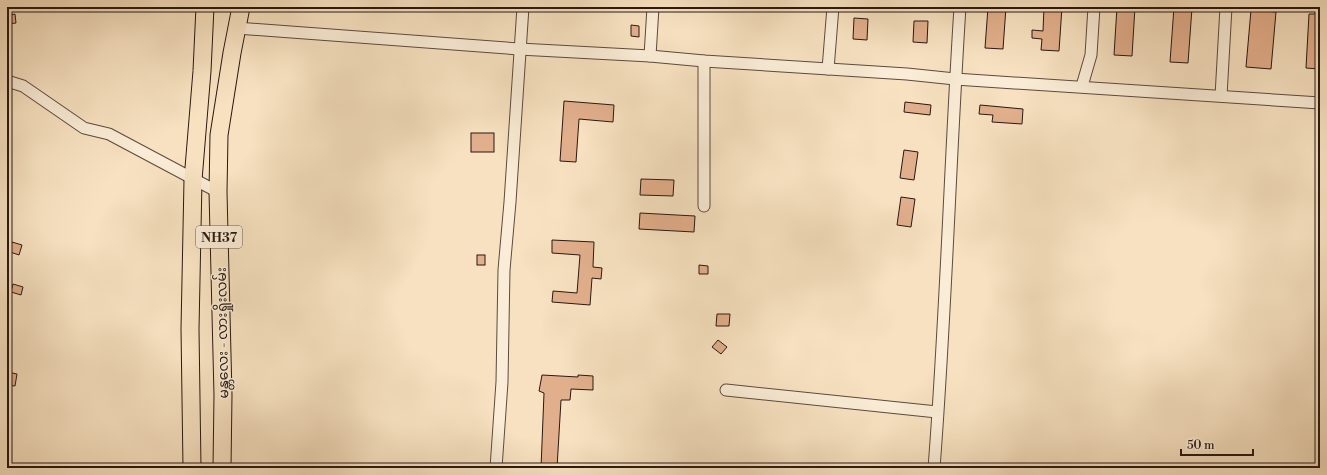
<svg xmlns="http://www.w3.org/2000/svg" width="1327" height="475" viewBox="0 0 1327 475" font-family="'Libre Bodoni','Noto Sans Myanmar',serif">
<rect width="100%" height="100%" fill="#f7e1c0"/>
<filter id="stains"><feTurbulence type="fractalNoise" baseFrequency=".005" numOctaves="4"/><feColorMatrix values="0 0 0 0 .2 0 0 0 0 .09 0 0 0 0 .02 0 0 0 .5 -.17"/></filter>
<radialGradient id="worn" r=".72"><stop offset=".6" stop-color="#630" stop-opacity="0"/><stop offset="1" stop-color="#630" stop-opacity=".3"/></radialGradient>
<g fill="#e2af8c" stroke="#291812">
<path d="M988,7H1006L1003,49L985,48Z"/>
<path d="M1044,7H1062L1059,51L1041,50L1042,39L1032,38V30L1043,31Z"/>
<path d="M1117,7H1135L1132,56L1114,55Z"/>
<path d="M1174,7L1192,8L1188,63L1170,62Z"/>
<path d="M1251,10L1276,12L1271,69L1246,67Z"/>
<path d="M15,14L16,23L7,24V16Z"/>
<path d="M1309,14H1320L1319,69L1306,68Z"/>
<path d="M854,18L868,19L867,40L853,39Z"/>
<path d="M914,21H928L927,43L913,42Z"/>
<path d="M631,25L639,26V37L631,36Z"/>
<path d="M564,101L614,105L613,122L579,119L576,162L560,161Z"/>
<path d="M905,102L931,105L930,115L904,112Z"/>
<path d="M980,105L1023,109L1022,124L992,122L993,115L979,114Z"/>
<rect x="471" y="133" width="23" height="19"/>
<path d="M904,150L918,152L914,180L900,178Z"/>
<path d="M641,179L674,180L673,196L640,195Z"/>
<path d="M901,197L915,199L911,227L897,225Z"/>
<path d="M640,213L695,216L694,232L639,229Z"/>
<path d="M552,240L594,242L593,267L602,268L601,279L592,278L590,305L552,302L553,291L577,293L580,255L552,253Z"/>
<path d="M12,242L22,245L19,255L10,252Z"/>
<rect x="477" y="255" width="8" height="10"/>
<path d="M699,265L708,266V274H699Z"/>
<path d="M13,284L23,287L21,295L11,292Z"/>
<path d="M717,314H730L729,326H716Z"/>
<path d="M718,340L727,347L721,354L712,347Z"/>
<path d="M7,372L17,374L15,386L7,385Z"/>
<path d="M542,375L578,377V375L593,376V390L571,389L570,400H561L557,468H541L544,393L539,391Z"/>
</g>
<g fill="none" stroke-linecap="round" stroke-linejoin="round">
<g stroke="#5c4a3e" stroke-width="13">
<g id="minor">
<path d="M1318,7H1320"/>
<path d="M237,28L519,49L650,56L704,61L907,74L955,79L1320,103"/>
<path d="M650,56L653,7"/>
<path d="M828,69L833,7"/>
<path d="M7,81L23,86L84,128L109,134L218,192"/>
<path d="M1082,86L1091,55L1094,7"/>
<path d="M1221,96L1226,7"/>
<path d="M704,206V61"/>
<path d="M726,390L937,412"/>
<path d="M496,468L502,382L504,270L510,202L523,7"/>
<path d="M934,468C946,315 950,161 960,7"/>
</g>
</g>
<g stroke="#291812" stroke-width="19">
<g id="highway">
<path d="M192,468L190,329L193,180L202,71L205,7"/>
<path d="M222,468L223,395L218,192L219,135L232,53L241,7"/>
</g>
</g>
<use href="#minor" stroke="#faecd6" stroke-width="11"/>
<use href="#highway" stroke="#f7e1c0" stroke-width="17"/>
</g>
<g text-anchor="middle" stroke-width="3" stroke-linejoin="round" paint-order="stroke">
<rect fill="#faecd6" stroke="#68584d" stroke-width="1" x="196" y="226" width="46" height="22" rx="3"/>
<g font-size="13" font-weight="bold" fill="#291812">
<text x="219" y="242">NH37</text>
</g>
<g font-size="14" fill="#291812" stroke="#faecd6">
<text transform="translate(222 333) rotate(-91)" y="5">မန္တလေး - လားရှိုးလမ်း</text>
</g>
</g>
<rect width="1327" height="475" fill="none" stroke="#f7e1c0" stroke-width="24"/>
<rect x="8" y="8" width="1311" height="459" fill="none" stroke="#291812" stroke-width="2"/>
<rect x="12" y="12" width="1303" height="451" fill="none" stroke="#291812"/>
<path d="M1181 449v6h72v-6" fill="none" stroke="#291812" stroke-width="2"/>
<text x="1187" y="449" font-size="12" fill="#291812" stroke="#faecd6" stroke-width="3" paint-order="stroke">50 m</text>
<rect width="100%" height="100%" filter="url(#stains)"/>
<rect width="100%" height="100%" fill="url(#worn)"/>
</svg>
